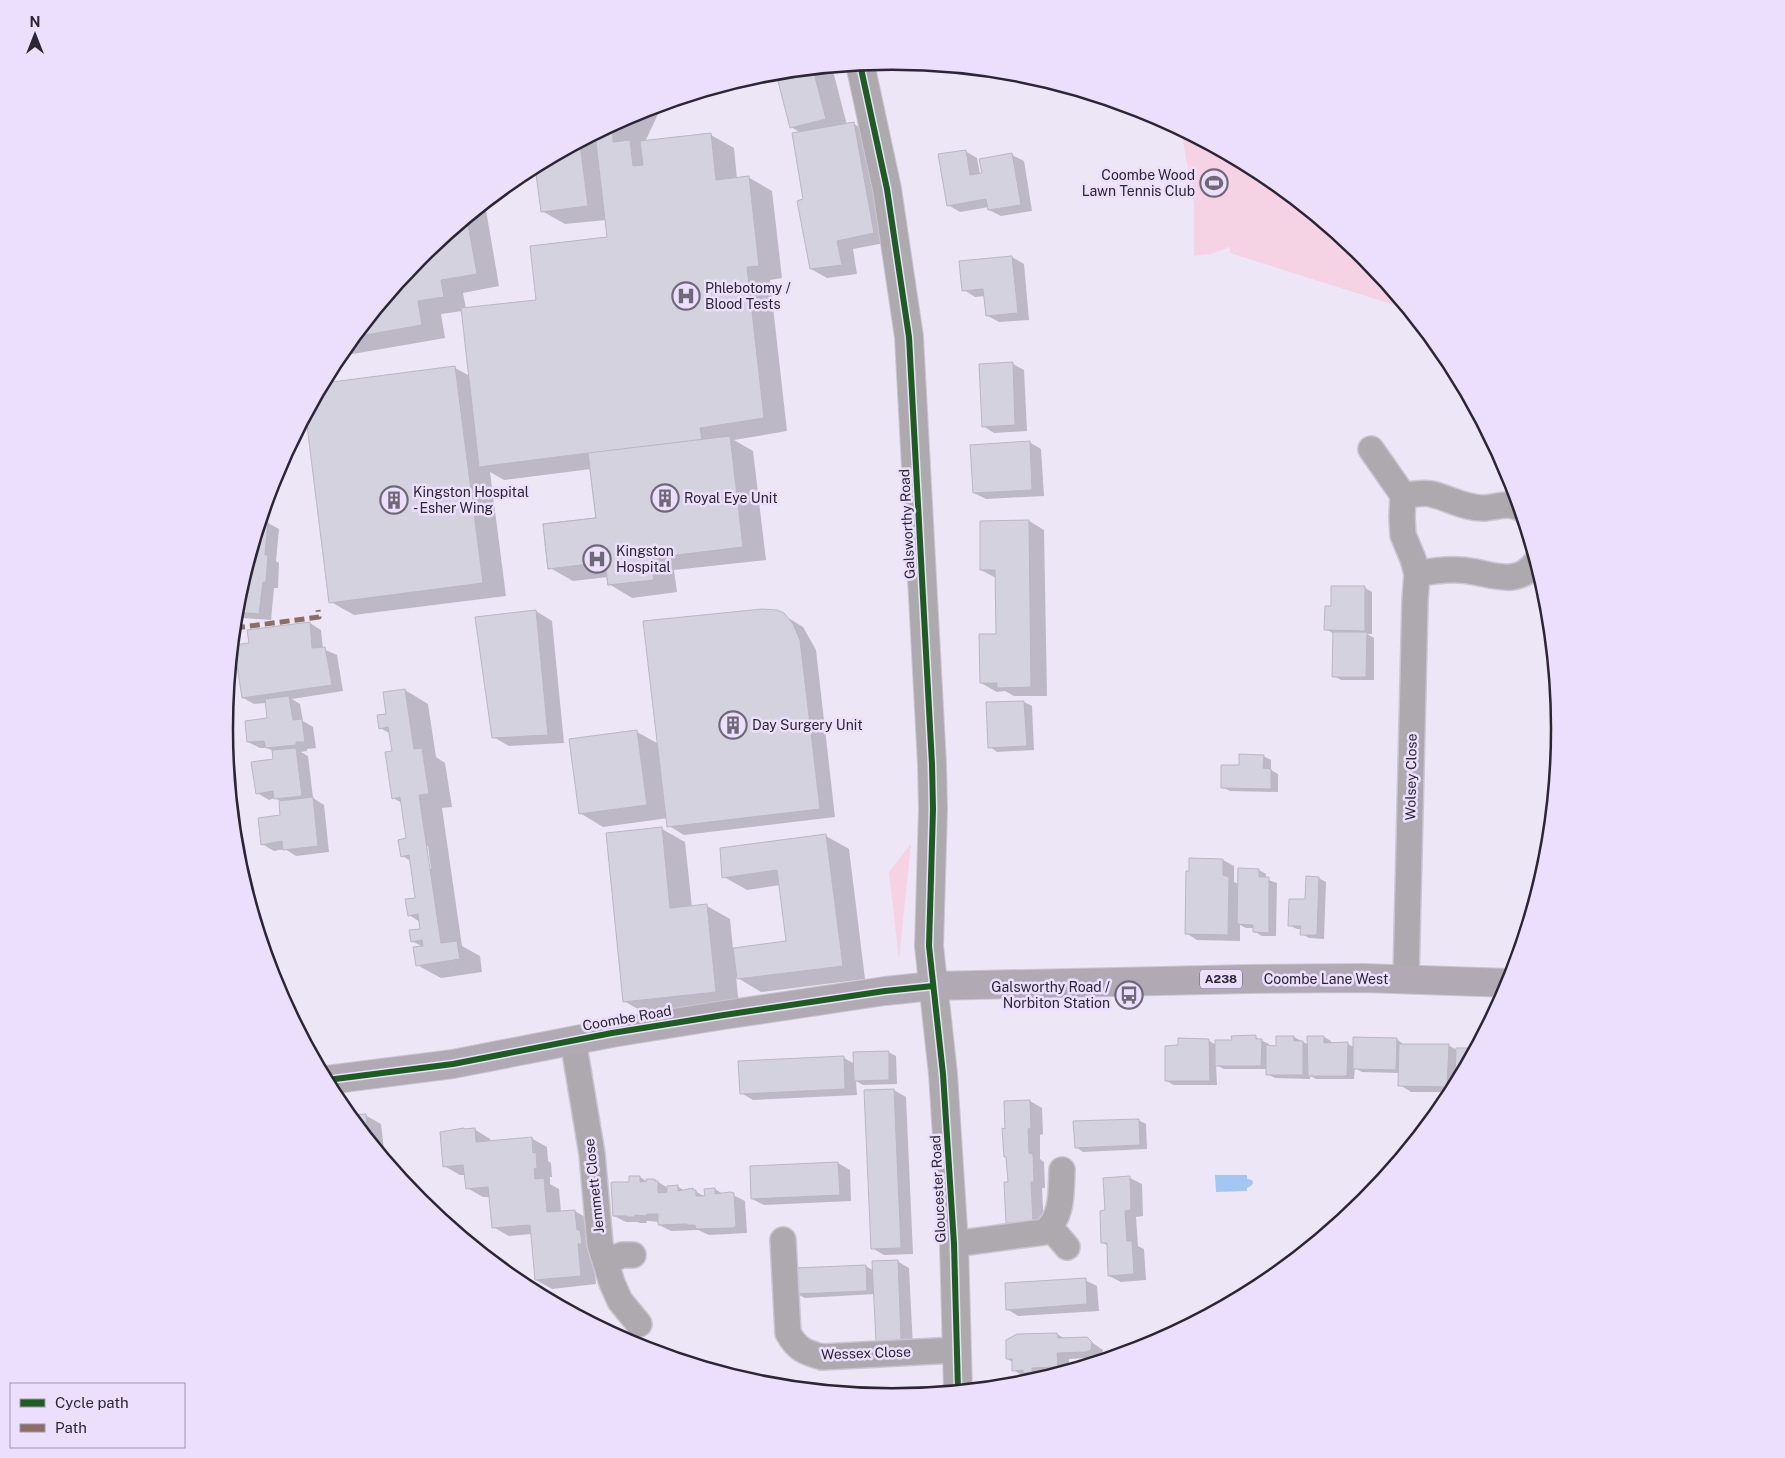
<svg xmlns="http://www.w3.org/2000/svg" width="1785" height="1458" viewBox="0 0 1785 1458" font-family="'Public Sans',sans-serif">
<rect width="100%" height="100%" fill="#ede6f7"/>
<g fill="#f6d3e4">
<path d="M1181,130L1264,174L1365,257L1407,309L1230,253V247L1211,254L1194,256V203Z"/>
<path d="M911,844L899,960L889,872Z"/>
</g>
<path fill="#a2c7f4" d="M1215,1175H1247V1179L1252,1180L1253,1183L1251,1186L1247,1188V1191L1216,1192Z"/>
<g fill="#0003" fill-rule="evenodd">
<path d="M832,67L847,125L854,124L870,133L890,242L853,249L857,274L827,278L811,269L805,199L801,133L791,127L777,73Z"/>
<path d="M659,106L658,114L645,142L711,135L734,148L737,179L748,177L772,191L782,278L770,280L787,431L734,440L753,451L766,560L674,570L677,592L632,598L609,584L608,577L573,581L550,568L597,519L591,469L504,480L490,472L506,596L354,615L331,602L307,416L323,384L455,368L470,376L463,311L441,314L445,338L347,355L342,352L421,257L485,204L499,286L463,293L466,309L537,301L608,238L606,220L565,224L542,211L536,166L637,112Z"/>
<path d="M965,151L977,158L980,174H983L1012,155L1024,161L1032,211L1001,216L989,210V207L960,212L948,205Z"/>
<path d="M1012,257L1024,264L1029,320L999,322L988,316L986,296L975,297L964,290Z"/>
<path d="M1013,364L1024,370L1027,431L994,433L983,426Z"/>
<path d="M1029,442L1041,449L1044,496L986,499L974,493Z"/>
<path d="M1029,521L1044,530L1047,696H1014L1005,691L997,692L981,683L997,635L996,578L981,570Z"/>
<path d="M261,522L268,523L279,529L276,561L279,563L278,588H274L271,620L243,618L236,614L238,598Z"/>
<path d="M1365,588L1372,592V634H1367L1374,638V680H1341L1334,676V634L1326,629L1332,608Z"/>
<path d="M536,611L552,621L564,743L509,746L493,737Z"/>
<path d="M777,611L803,627L816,650L835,817L684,835L669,826L668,818L603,827L580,813L637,732L659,744Z"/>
<path d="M310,623L321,630L323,649L337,655L343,691L292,699L300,704L303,721L313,727L316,748L307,749V751L301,752L308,756L313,798L324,805L329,852L296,856L285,849L274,851L262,844L281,816L280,801L275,798L269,800L257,793L275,760L273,751L267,748H260L248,742L268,719L266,703L254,704L243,698L250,644Z"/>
<path d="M405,690L428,704L436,757L445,763L452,807L442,808L462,946L480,956L482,972L441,978L417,965L423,947L412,941L421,930L420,922L409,915L417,899L411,861L402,856L407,839L402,803L393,798V752L391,734L380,728ZM428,846L431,869H429L426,847Z"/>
<path d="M1024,702L1032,706L1034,750L997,752L990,747L988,703Z"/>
<path d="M1263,756L1271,760V770L1278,774V792L1230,791L1222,787L1241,767Z"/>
<path d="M662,829L685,842L692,907L707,906L730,919L733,949L787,942L780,885L747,890L724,877L826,836L849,849L865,979L761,992L736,977L739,1005L648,1015L624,1001Z"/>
<path d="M1223,860L1234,866V882L1239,884L1259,870L1266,874V879L1277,883L1276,936H1262L1255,932V928H1246L1240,925V941L1197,940L1186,933Z"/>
<path d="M1318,878L1326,882L1324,939L1309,938L1302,934V929H1297L1289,925L1306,900Z"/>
<path d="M1255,1037L1269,1044V1047H1278L1294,1037L1309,1045L1324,1037L1331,1041V1044H1348L1354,1047L1397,1039L1404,1045H1448L1457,1050L1473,1049L1478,1043L1452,1092H1411L1400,1085V1073L1362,1072L1355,1068L1354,1079H1316L1310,1076V1079L1275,1078L1267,1074V1069H1224L1216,1065L1217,1085H1174L1166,1081L1208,1040L1216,1045Z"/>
<path d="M888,1052L896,1056L897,1084L863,1085L856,1081L857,1095L753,1100L741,1093L844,1058L855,1064Z"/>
<path d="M894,1090L906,1097L913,1254L884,1255L872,1248Z"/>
<path d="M1030,1101L1042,1108L1043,1134L1040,1135V1159L1044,1162L1045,1188H1042L1044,1228L1019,1229L1008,1223L1009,1183L1006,1130Z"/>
<path d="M346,1110H349L359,1116L365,1115L381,1124L385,1158Z"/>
<path d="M1138,1120L1146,1124L1147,1149L1083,1152L1076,1147Z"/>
<path d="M474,1129L490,1139L491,1142L531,1138L547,1147L548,1161L551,1163L552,1177H550V1184L559,1189L561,1212L575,1211L590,1220L596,1284L552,1289L536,1280L532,1234L509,1236L493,1227L490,1197H483L467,1188L466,1175H460L444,1166Z"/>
<path d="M838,1163L850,1170L851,1201L764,1205L752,1199L751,1167Z"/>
<path d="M640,1177L646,1181L655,1180L668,1188L677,1186L685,1191L693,1190L706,1197L715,1189L723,1194L733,1195L745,1201L747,1233L709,1235L698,1230L671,1231L659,1225V1222L649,1221H646L647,1223H640L637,1222H626L614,1216L630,1183Z"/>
<path d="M1130,1178L1142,1184L1143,1216L1136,1217L1138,1246L1144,1249L1146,1280L1121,1282L1109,1276L1108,1246L1103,1243L1106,1211Z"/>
<path d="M897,1261L909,1268L913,1347L889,1348L875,1294L805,1298L797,1294L866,1266L874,1271Z"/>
<path d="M1085,1280L1097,1286L1099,1311L1018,1316L1007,1309Z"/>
<path d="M1057,1334L1066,1339H1087L1103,1350L1102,1357L1069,1359V1370L1057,1373L1043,1374V1378L1037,1380L1032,1376L1025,1377L1013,1370V1362L1007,1359Z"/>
</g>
<g fill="#d4d2df" stroke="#b9b7c5">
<path d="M813,69L826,119L790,128L776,73Z"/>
<path d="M627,117L621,131L612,132L613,136V142L630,140L633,166L643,165L640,141L711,133L716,180L749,176L759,266L747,267L764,418L700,428L702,440L730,436L743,547L652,558L654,580L608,585L605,562L548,569L543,524L596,518L588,453L479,467L461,308L536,300L530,246L607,237L595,134Z"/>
<path d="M854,122L874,233L837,241L842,265L810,269L797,201L803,199L792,133Z"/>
<path d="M580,143L588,206L541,212L535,166Z"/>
<path d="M966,150L970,175L982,173L979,159L1012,153L1021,205L988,210L986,199L947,206L938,154Z"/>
<path d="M467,219L477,274L441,280L444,297L418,301L422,325L354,337L421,257Z"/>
<path d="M1012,256L1018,313L986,316L983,289L962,291L959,261Z"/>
<path d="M1013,362L1015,425L982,427L979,364Z"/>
<path d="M455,366L483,583L329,603L306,417L324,383Z"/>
<path d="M730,436L743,547L652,558L654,580L608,585L605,562L548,569L543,524L596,518L588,453Z"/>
<path d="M1030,441L1032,490L973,493L970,445Z"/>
<path d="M1029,520L1031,687L997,688V683H980L979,634H996L995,570H980V521Z"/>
<path d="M261,521L268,522L265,555H268L266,582H263L259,614L236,612L238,598Z"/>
<path d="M1331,586H1365V631L1324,630L1325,606H1331Z"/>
<path d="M762,609L777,610L784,613L793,624L800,640L820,809L667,827L643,621Z"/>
<path d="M536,610L548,735L492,738L475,617Z"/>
<path d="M310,622L312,648L325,647L332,685L242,698L234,645L249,643L247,630Z"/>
<path d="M1333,632H1367L1366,677H1332Z"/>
<path d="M405,689L414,749L422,748L429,794L419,795L441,943L457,941L460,959L416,966L413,947L423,946L422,940L411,942L409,930L420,929L418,914L408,916L405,899L415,898L409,855L401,857L398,840L406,838L400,797L392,799L385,752L392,751L388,727L379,729L377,715L386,714L383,692Z"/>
<path d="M289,696L293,720L302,719L305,742H296V745L266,748L264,741L247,742L245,721L267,718L265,699Z"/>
<path d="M1024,701L1027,746L988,748L986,702Z"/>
<path d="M637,730L647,805L579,814L569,739Z"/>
<path d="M296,748L302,796L274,799L273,791L256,794L251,762L273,759L272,750Z"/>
<path d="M1239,754L1264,755L1263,768L1271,769V789L1221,788V765H1239Z"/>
<path d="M313,797L318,846L283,850L282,841L261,845L258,818L280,815L279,801Z"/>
<path d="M662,827L670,908L707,904L716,992L623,1002L606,833Z"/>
<path d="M826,834L843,966L737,979L733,948L786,941L777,870L722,878L720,848Z"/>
<path d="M1189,858L1223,859V875L1229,877L1228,935L1185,934L1186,871H1189Z"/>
<path d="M1238,868L1259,869V877H1269V933L1253,932V925L1237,924Z"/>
<path d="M1306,876L1319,877L1317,935H1300L1301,926H1288L1289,899H1305Z"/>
<path d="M1256,1035V1039H1262L1261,1066H1215V1040H1232L1231,1036Z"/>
<path d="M1276,1036H1294V1041H1303V1075H1266V1045L1276,1046Z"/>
<path d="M1307,1036H1324V1043L1348,1042L1347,1076H1308Z"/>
<path d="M1353,1037L1397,1038L1396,1070L1353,1069Z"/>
<path d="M1178,1038L1209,1039L1210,1081H1165V1046L1178,1045Z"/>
<path d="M1472,1042H1479L1458,1082L1455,1081L1456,1048H1472Z"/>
<path d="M1399,1044H1449L1447,1087L1398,1086Z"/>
<path d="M889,1051V1080L854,1081L853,1052Z"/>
<path d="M844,1056L845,1089L740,1094L738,1061Z"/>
<path d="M894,1089L901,1248L871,1249L864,1090Z"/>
<path d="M1030,1100L1031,1128L1028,1129L1029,1153L1033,1154L1034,1182H1031L1033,1222L1006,1223L1004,1182H1008L1006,1157H1004L1002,1128L1005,1129L1004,1101Z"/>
<path d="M345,1109H350V1115L366,1114L368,1138Z"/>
<path d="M1139,1119L1140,1145L1075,1148L1073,1121Z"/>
<path d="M464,1128V1129L475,1128L476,1142L532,1137L533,1153L536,1152L537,1168L534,1169L535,1179L544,1178L547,1212L575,1210L577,1230H580L582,1244H578L581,1276L535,1280L530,1225L492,1228L488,1187L466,1189L463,1165L443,1167L440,1132Z"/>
<path d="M838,1162L840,1195L751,1199L750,1166Z"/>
<path d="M629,1176H640V1182L647,1181L646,1179H655V1181H658V1193L667,1192V1186L678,1185V1191L693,1188V1190H696V1196H705L704,1189L715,1188V1194L730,1192L734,1193L736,1226L733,1228L696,1229L695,1225H687V1224L658,1225V1214H647V1216L635,1215V1217H627V1216H613L611,1183L613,1182H629Z"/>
<path d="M1130,1176L1131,1210L1125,1211L1127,1241H1132L1134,1274L1108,1276L1107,1243H1101L1100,1211L1105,1210L1103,1178Z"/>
<path d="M898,1260L901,1340L876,1342L872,1261Z"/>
<path d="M866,1265L867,1291L796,1294L795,1268Z"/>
<path d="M1086,1278L1087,1304L1006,1310L1005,1283Z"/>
<path d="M1057,1333L1058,1338L1087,1337L1092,1342L1091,1350L1086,1352L1057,1353L1058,1367L1032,1368V1372L1023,1373V1370L1012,1371V1359H1006V1340L1017,1334Z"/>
<path d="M1040,1379L1022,1384L1008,1385V1380Z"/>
</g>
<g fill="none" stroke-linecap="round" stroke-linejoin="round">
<g stroke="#cbc5d2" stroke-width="28">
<g id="minor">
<path d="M1371,449L1403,495L1402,517L1403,535L1413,559L1417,574L1415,600L1406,979"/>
<path d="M1403,495C1412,495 1423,492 1431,494C1449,498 1466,509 1485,508C1498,507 1507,502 1520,508"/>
<path d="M1417,574C1432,571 1445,569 1460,570C1487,571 1516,590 1536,562"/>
<path d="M573,1040L592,1154L600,1244L612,1283L620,1301L639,1324"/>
<path d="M1050,1227L1067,1247"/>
<path d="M783,1240L788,1333C797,1349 804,1352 822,1357L956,1350"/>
<path d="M954,1244L1044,1232C1063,1218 1061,1192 1062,1170"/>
<path d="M606,1262L622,1255H633"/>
</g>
</g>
<g stroke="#cbc5d2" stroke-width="30">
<path id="tertiary" d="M860,64L887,189L909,337L932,764L933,809L929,946L943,1074L954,1244L958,1390"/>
</g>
<g stroke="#cbc5d2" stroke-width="30">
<path id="primary" d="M327,1080L453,1064L612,1033L724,1015L885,991L933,986L1249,979L1363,978L1510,983"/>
</g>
<use href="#minor" stroke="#ada9ae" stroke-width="25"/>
<use href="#tertiary" stroke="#ada9ae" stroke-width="28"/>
<use href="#primary" stroke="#b1aab4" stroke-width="28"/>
<path stroke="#8d6e63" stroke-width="5" stroke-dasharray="10 5" stroke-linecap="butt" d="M235,628L319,617L318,610"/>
<g stroke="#ecdffe" stroke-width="9">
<g id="cycleway">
<path d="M860,64L887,189L909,337L932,764L933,809L929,946L943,1074L954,1244L958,1390"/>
<path d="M327,1080L453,1064L612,1033L724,1015L885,991L933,986"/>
</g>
</g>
<use href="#cycleway" stroke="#1b5e20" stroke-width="6"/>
</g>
<defs>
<g id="stadium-ring" transform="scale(1.4375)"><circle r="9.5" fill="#ecdffe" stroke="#6f6977" stroke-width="1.5"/><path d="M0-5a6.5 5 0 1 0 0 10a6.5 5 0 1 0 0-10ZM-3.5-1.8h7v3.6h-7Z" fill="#6f6977"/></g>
<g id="hospital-ring" transform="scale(1.4375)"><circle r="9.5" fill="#ecdffe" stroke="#6f6977" stroke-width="1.5"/><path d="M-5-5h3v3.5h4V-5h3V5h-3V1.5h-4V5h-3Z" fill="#6f6977"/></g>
<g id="building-ring" transform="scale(1.4375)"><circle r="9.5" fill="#ecdffe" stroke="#6f6977" stroke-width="1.5"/><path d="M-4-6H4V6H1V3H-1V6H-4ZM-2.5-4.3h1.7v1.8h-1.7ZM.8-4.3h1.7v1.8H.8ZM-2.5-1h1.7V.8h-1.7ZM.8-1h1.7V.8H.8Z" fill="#6f6977"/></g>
<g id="bus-ring" transform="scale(1.4375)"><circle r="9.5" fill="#ecdffe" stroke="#6f6977" stroke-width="1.5"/><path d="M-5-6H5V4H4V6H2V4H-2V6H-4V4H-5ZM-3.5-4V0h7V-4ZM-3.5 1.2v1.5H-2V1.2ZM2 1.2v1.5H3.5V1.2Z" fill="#6f6977"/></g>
</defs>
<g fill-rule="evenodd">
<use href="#stadium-ring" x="1214" y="183"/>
<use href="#hospital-ring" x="686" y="296"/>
<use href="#building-ring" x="665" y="498"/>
<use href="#building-ring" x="394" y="500"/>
<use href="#hospital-ring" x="597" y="559"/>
<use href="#building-ring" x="733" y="725"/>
<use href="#bus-ring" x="1129" y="995"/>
</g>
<g text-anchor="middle" stroke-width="5" stroke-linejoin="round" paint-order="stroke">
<rect fill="#ecdffe" stroke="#655e6f" stroke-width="1" x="1200" y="969.5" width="42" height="19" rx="4"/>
<g font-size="12" font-weight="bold" fill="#2b2632">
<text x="1221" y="983">A238</text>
</g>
<g font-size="14" fill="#2b2632" stroke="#ecdffe" text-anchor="start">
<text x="1195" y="180" text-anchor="end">Coombe Wood<tspan x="1195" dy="16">Lawn Tennis Club</tspan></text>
<text x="705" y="293">Phlebotomy /<tspan x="705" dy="16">Blood Tests</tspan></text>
<text x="413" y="497">Kingston Hospital<tspan x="413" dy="16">- Esher Wing</tspan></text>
<text x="684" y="503">Royal Eye Unit</text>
<text x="616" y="556">Kingston<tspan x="616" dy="16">Hospital</tspan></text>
<text x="752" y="730">Day Surgery Unit</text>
<text x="1110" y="992" text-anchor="end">Galsworthy Road /<tspan x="1110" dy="16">Norbiton Station</tspan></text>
</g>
<g font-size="14" fill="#2b2632" stroke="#ecdffe">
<text transform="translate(907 524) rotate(-93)" y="5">Galsworthy Road</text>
<text transform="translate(1411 777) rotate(-89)" y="5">Wolsey Close</text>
<text x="1326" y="984">Coombe Lane West</text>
<text transform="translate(627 1018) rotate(-10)" y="5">Coombe Road</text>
<text transform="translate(594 1186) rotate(-96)" y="5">Jemmett Close</text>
<text transform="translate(938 1189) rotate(-93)" y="5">Gloucester Road</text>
<text transform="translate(866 1353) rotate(-2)" y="5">Wessex Close</text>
</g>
</g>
<path d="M0 0H1785V1458H0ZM233 729a659 659 0 1 1 1318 0a659 659 0 1 1-1318 0Z" fill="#ecdffe" fill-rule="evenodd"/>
<path fill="none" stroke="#2b2632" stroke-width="2.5" d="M233 729a659 659 0 1 1 1318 0a659 659 0 1 1-1318 0Z"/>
<rect x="10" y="1383" width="175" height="65" fill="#ecdffe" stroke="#9f95ac"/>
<rect x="20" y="1399" width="25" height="8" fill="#1b5e20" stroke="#9f95ac"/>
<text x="55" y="1408" font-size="15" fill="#2b2632">Cycle path</text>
<rect x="20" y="1424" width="25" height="8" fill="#8d6e63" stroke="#9f95ac"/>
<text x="55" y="1433" font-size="15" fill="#2b2632">Path</text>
<g transform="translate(35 35)" stroke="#ecdffe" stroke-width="4" paint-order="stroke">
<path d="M0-4L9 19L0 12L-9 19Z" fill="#2b2632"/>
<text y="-8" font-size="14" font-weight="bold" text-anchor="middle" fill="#2b2632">N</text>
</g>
</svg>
